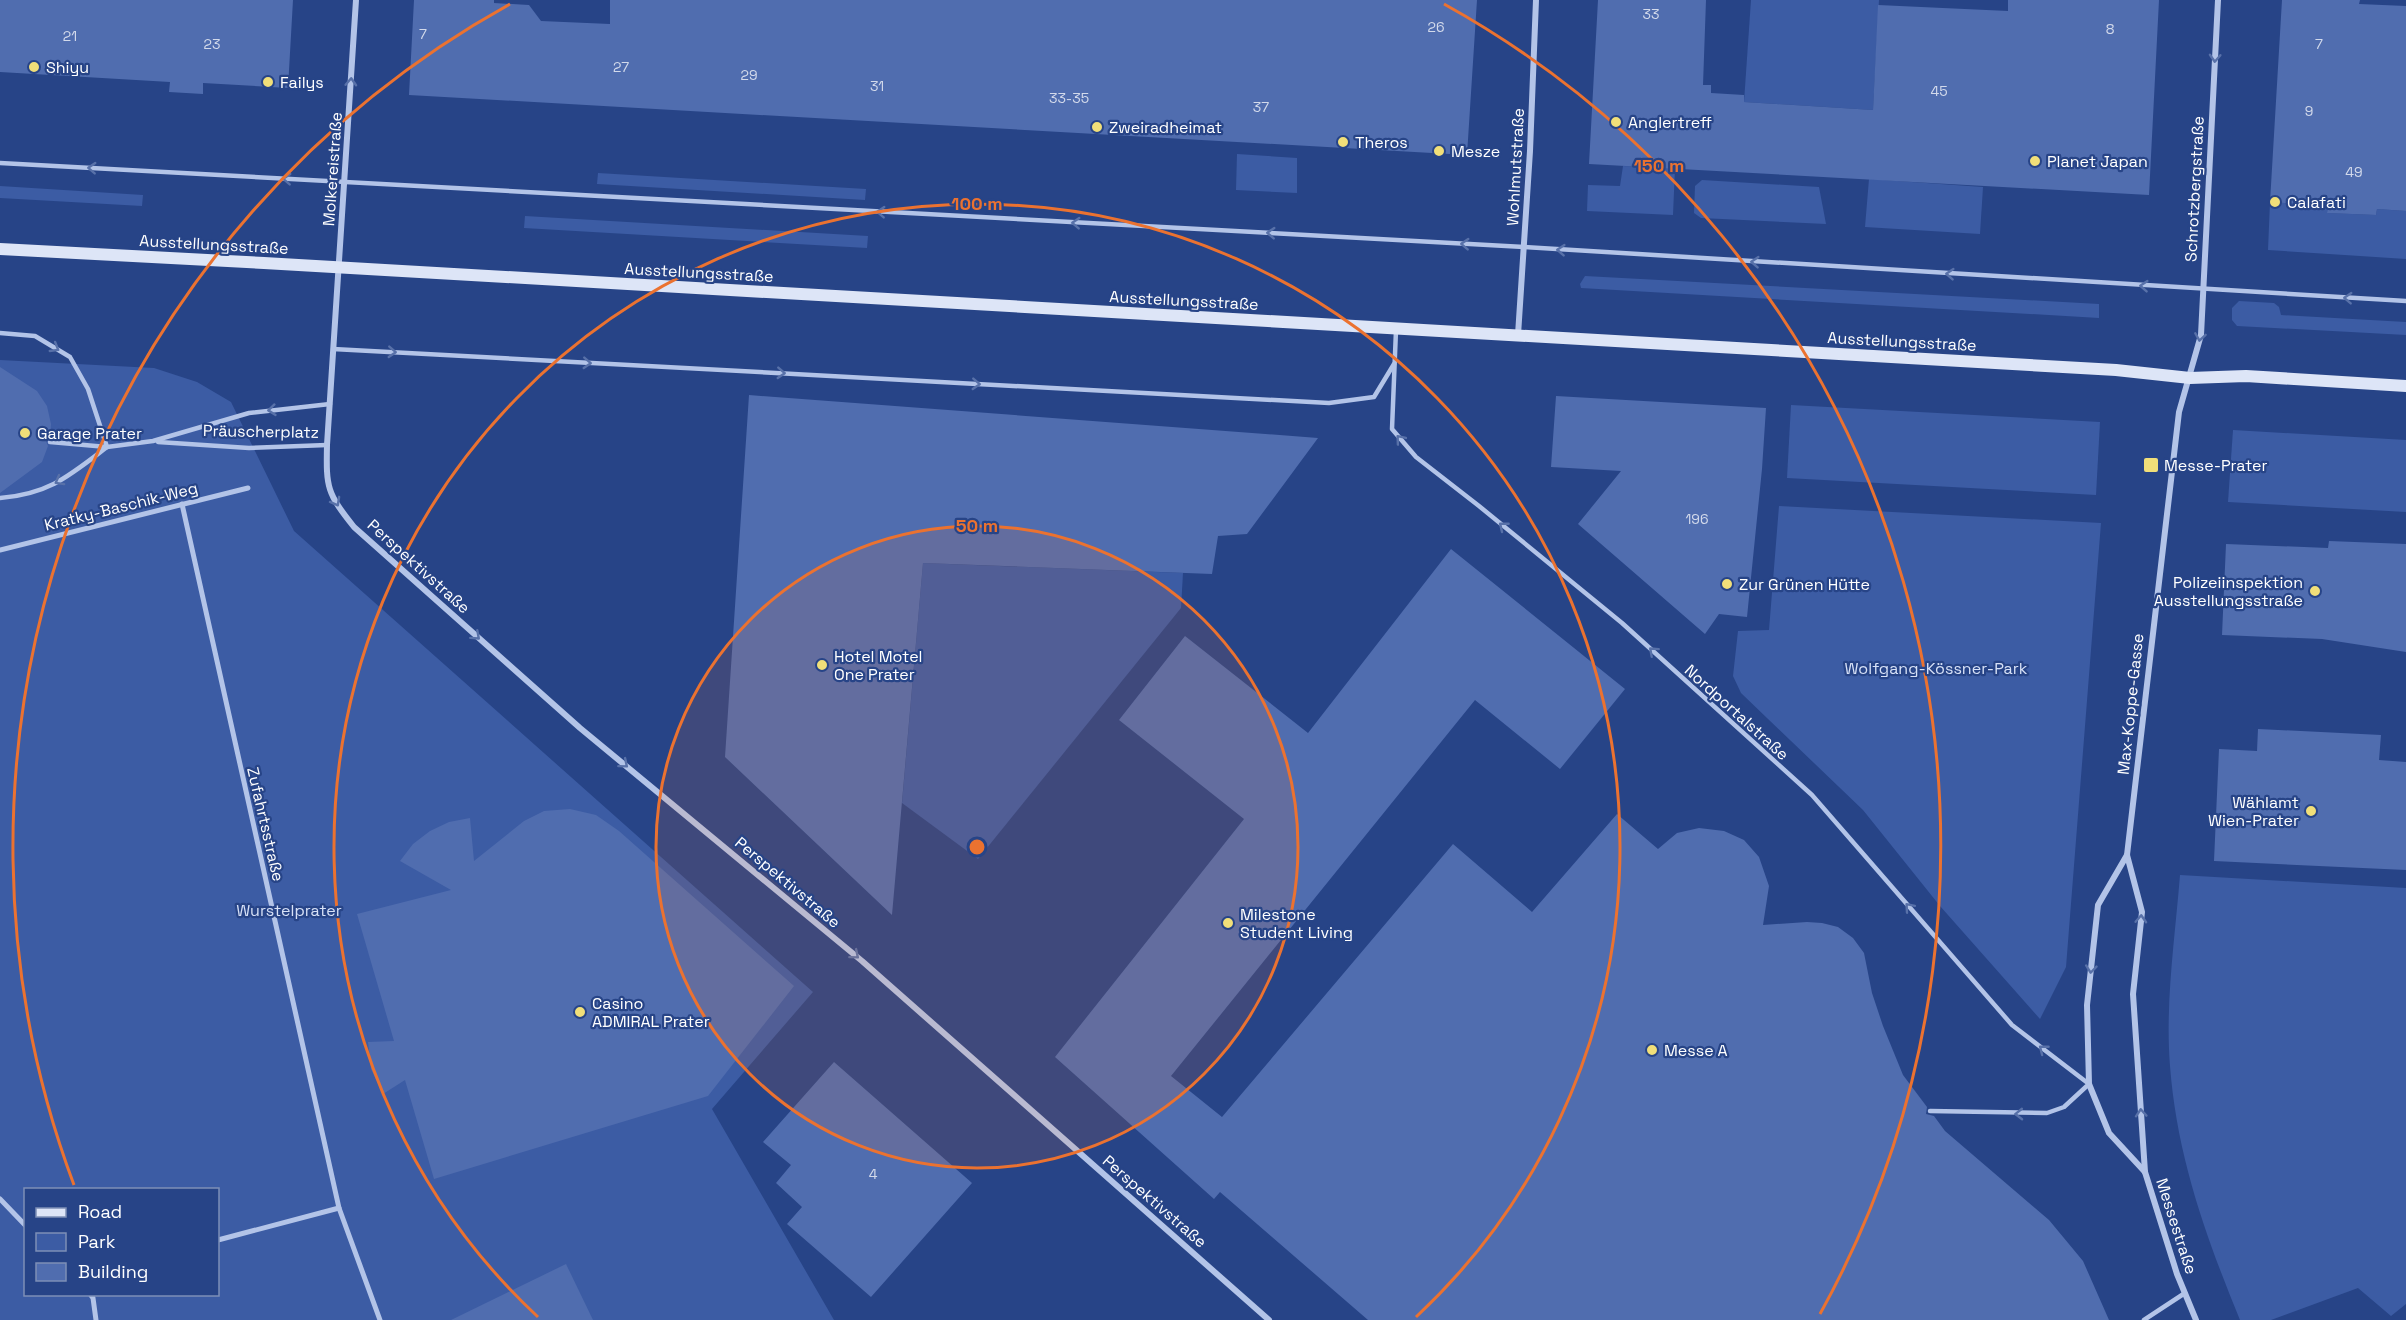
<svg xmlns="http://www.w3.org/2000/svg" width="2406" height="1320" viewBox="0 0 2406 1320" font-family="'Space Grotesk',sans-serif">
<rect width="100%" height="100%" fill="#274487"/>
<g fill="#3c5ca4" fill-rule="evenodd">
<path d="M1751,0H1879L1873,110L1744,102Z"/>
<path d="M1237,154L1297,158V193L1236,190Z"/>
<path d="M1623,166L1675,168L1673,215L1587,211L1588,185L1620,186Z"/>
<path d="M598,173L866,189L865,200L597,184Z"/>
<path d="M1869,179L1983,187L1980,234L1865,227Z"/>
<path d="M1702,180L1819,187L1826,224L1701,218L1694,213L1695,186Z"/>
<path d="M0,186L143,195L142,206L0,198Z"/>
<path d="M2270,202L2329,206L2328,213L2376,215L2377,209L2406,211V259L2268,250Z"/>
<path d="M525,216L868,236L867,248L524,228Z"/>
<path d="M1585,276L2099,304V318L1581,288L1580,284Z"/>
<path d="M2239,301L2274,303L2279,307L2281,315L2406,322V335L2237,326L2232,320V308Z"/>
<path d="M0,360L154,368L197,382L231,402L294,531L813,992L712,1109L834,1320H0ZM26,1190H218V1294H26Z"/>
<path d="M1791,405L2100,422L2096,495L1787,478Z"/>
<path d="M2233,430L2406,440V512L2228,502Z"/>
<path d="M1779,506L2101,523L2066,967L2040,1019L1940,906L1863,810L1741,693L1733,676L1738,631L1769,630Z"/>
<path d="M923,563L1183,573L1181,608L978,859L902,803Z"/>
<path d="M2180,875L2406,888V1304L2391,1316L2358,1288L2271,1320H2240C2206,1237 2177,1157 2170,1066C2165,1003 2175,938 2180,875Z"/>
</g>
<g fill="#506daf">
<path d="M0,0H293L288,88L203,83V94L169,92L170,82L0,72Z"/>
<path d="M414,0H494V3L529,5L541,21L610,24V0H1477L1467,155L409,95Z"/>
<path d="M1598,0H1706L1703,85H1711V93L1744,95V102L1873,110L1878,5L2008,11V0H2159L2149,195L1589,164Z"/>
<path d="M2282,0H2360L2359,4L2406,6V211L2377,209L2376,215L2327,213L2329,206L2270,202Z"/>
<path d="M0,367L37,391L47,406L51,424L50,438L46,441L48,446L42,462L0,493Z"/>
<path d="M749,395L1318,438L1247,534L1218,536L1212,574L923,563L892,915L725,757Z"/>
<path d="M1556,396L1766,408L1762,469L1747,617L1719,614L1705,634L1578,524L1621,471L1551,467Z"/>
<path d="M2329,541L2406,544V652L2322,639L2222,635L2226,544L2328,548Z"/>
<path d="M1451,549L1625,689L1560,769L1475,700L1171,1076L1222,1117L1453,844L1532,912L1617,814L1658,849L1677,833L1699,828L1724,831L1744,840L1759,857L1769,886L1763,925L1807,922L1822,923L1838,927L1853,938L1864,953L1872,993L1883,1026L1903,1075L1927,1107L1926,1114L1934,1116L1945,1131L2049,1220L2083,1261L2109,1320H1368L1220,1192L1214,1199L1055,1057L1244,819L1119,720L1185,636L1308,733Z"/>
<path d="M2258,729L2381,735L2379,760L2406,762V870L2214,861L2219,749L2257,751Z"/>
<path d="M570,809L596,815L619,831L794,986L708,1096L434,1179L405,1080L383,1094L371,1069L368,1042L394,1041L357,914L451,890L400,861L413,844L430,831L449,822L470,818L474,861L524,821L544,811Z"/>
<path d="M834,1062L972,1183L871,1297L787,1224L802,1207L776,1183L791,1165L763,1142Z"/>
<path d="M566,1264L593,1320H451Z"/>
</g>
<g fill="none" stroke-linecap="round" stroke-linejoin="round">
<g stroke="#b3c4e8" stroke-width="4.5">
<path d="M0,163L1524,247L2406,301"/>
<path d="M1396,330L1392,429L1416,457L1479,506L1622,623L1812,795L2012,1025L2089,1084L2064,1107L2047,1113L1930,1111"/>
<path d="M0,333L35,336L70,357L88,389L107,447"/>
<path d="M333,349L1329,403L1374,397L1394,364"/>
<path d="M50,442L107,447L153,441L249,413L330,404"/>
<path d="M158,442L249,448L327,445"/>
<path d="M0,498C49,494 69,476 107,447"/>
<path d="M2144,1320L2185,1293"/>
</g>
<g stroke="#b3c4e8" stroke-width="5">
<path d="M182,504L339,1208L380,1320"/>
<path d="M0,550L248,488"/>
<path d="M0,1199L26,1226"/>
<path d="M218,1240L339,1208"/>
<path d="M90,1294L93,1298L96,1320"/>
</g>
<g stroke="#b3c4e8" stroke-width="6">
<path d="M356,0L327,445C326,488 327,493 354,527L580,728L862,961L1269,1320"/>
<path d="M1518,335L1530,151L1536,0"/>
<path d="M2127,855L2098,905L2087,1005L2089,1084L2109,1133L2145,1172L2177,1274L2196,1320"/>
<path d="M2145,1172L2133,994L2142,912L2127,855L2179,412L2201,335L2218,0"/>
</g>
<path stroke="#dde5f7" stroke-width="12" d="M0,249L264,263L2116,370L2190,378L2246,376L2406,386"/>
</g>
<defs><path id="oneway-chevron" d="M-2-3.5L2.5 0L-2 3.5" fill="none" stroke-width="1.6" stroke-linecap="round" stroke-linejoin="round" transform="scale(1.5)"/></defs>
<g stroke="#5871a9">
<use href="#oneway-chevron" transform="translate(2215 58) rotate(93)"/>
<use href="#oneway-chevron" transform="translate(351 82) rotate(-87)"/>
<use href="#oneway-chevron" transform="translate(92 168) rotate(-177)"/>
<use href="#oneway-chevron" transform="translate(287 179) rotate(-177)"/>
<use href="#oneway-chevron" transform="translate(881 212) rotate(-177)"/>
<use href="#oneway-chevron" transform="translate(1076 223) rotate(-177)"/>
<use href="#oneway-chevron" transform="translate(1271 233) rotate(-177)"/>
<use href="#oneway-chevron" transform="translate(1465 244) rotate(-177)"/>
<use href="#oneway-chevron" transform="translate(1561 250) rotate(-176)"/>
<use href="#oneway-chevron" transform="translate(1755 262) rotate(-176)"/>
<use href="#oneway-chevron" transform="translate(1950 274) rotate(-176)"/>
<use href="#oneway-chevron" transform="translate(2144 286) rotate(-176)"/>
<use href="#oneway-chevron" transform="translate(2348 298) rotate(-177)"/>
<use href="#oneway-chevron" transform="translate(2200 337) rotate(99)"/>
<use href="#oneway-chevron" transform="translate(55 348) rotate(31)"/>
<use href="#oneway-chevron" transform="translate(392 352) rotate(3)"/>
<use href="#oneway-chevron" transform="translate(587 363) rotate(3)"/>
<use href="#oneway-chevron" transform="translate(781 373) rotate(3)"/>
<use href="#oneway-chevron" transform="translate(976 384) rotate(3)"/>
<use href="#oneway-chevron" transform="translate(272 410) rotate(174)"/>
<use href="#oneway-chevron" transform="translate(1400 439) rotate(-130)"/>
<use href="#oneway-chevron" transform="translate(59 481) rotate(151)"/>
<use href="#oneway-chevron" transform="translate(336 502) rotate(61)"/>
<use href="#oneway-chevron" transform="translate(1503 526) rotate(-141)"/>
<use href="#oneway-chevron" transform="translate(476 636) rotate(42)"/>
<use href="#oneway-chevron" transform="translate(1653 651) rotate(-138)"/>
<use href="#oneway-chevron" transform="translate(624 764) rotate(40)"/>
<use href="#oneway-chevron" transform="translate(1909 907) rotate(-131)"/>
<use href="#oneway-chevron" transform="translate(2141 919) rotate(-87)"/>
<use href="#oneway-chevron" transform="translate(855 955) rotate(40)"/>
<use href="#oneway-chevron" transform="translate(2091 969) rotate(96)"/>
<use href="#oneway-chevron" transform="translate(2043 1049) rotate(-142)"/>
<use href="#oneway-chevron" transform="translate(2141 1113) rotate(-94)"/>
<use href="#oneway-chevron" transform="translate(2019 1114) rotate(179)"/>
</g>
<circle cx="977" cy="847" r="321" fill="#eb7230" fill-opacity=".12"/>
<g fill="none" stroke="#eb7230" stroke-width="3">
<circle cx="977" cy="847" r="321"/>
<path d="M538 1317A643 643 0 1 1 1416 1317"/>
<path d="M74 1185A964 964 0 0 1 510 4M1444 4A964 964 0 0 1 1820 1314"/>
</g>
<g fill="#f1df79" stroke="#274487" stroke-width="2">
<circle cx="34" cy="67" r="6"/>
<circle cx="268" cy="82" r="6"/>
<circle cx="1616" cy="122" r="6"/>
<circle cx="1097" cy="127" r="6"/>
<circle cx="1343" cy="142" r="6"/>
<circle cx="1439" cy="151" r="6"/>
<circle cx="2035" cy="161" r="6"/>
<circle cx="2275" cy="202" r="6"/>
<circle cx="25" cy="433" r="6"/>
<rect x="2143" y="457" width="16" height="16" rx="3"/>
<circle cx="1727" cy="584" r="6"/>
<circle cx="2315" cy="591" r="6"/>
<circle cx="822" cy="665" r="6"/>
<circle cx="2311" cy="811" r="6"/>
<circle cx="1228" cy="923" r="6"/>
<circle cx="580" cy="1012" r="6"/>
<circle cx="1652" cy="1050" r="6"/>
</g>
<g text-anchor="middle" stroke-width="4.5" stroke-linejoin="round" paint-order="stroke">
<g font-size="14" fill="#d3daeb">
<text x="1651" y="19">33</text>
<text x="1436" y="32">26</text>
<text x="2110" y="34">8</text>
<text x="423" y="39">7</text>
<text x="70" y="41">21</text>
<text x="212" y="49">23</text>
<text x="2319" y="49">7</text>
<text x="621" y="72">27</text>
<text x="749" y="80">29</text>
<text x="877" y="91">31</text>
<text x="1939" y="96">45</text>
<text x="1069" y="103">33-35</text>
<text x="1261" y="112">37</text>
<text x="2309" y="116">9</text>
<text x="2354" y="177">49</text>
<text x="1697" y="524">196</text>
<text x="873" y="1179">4</text>
</g>
<g font-size="16" fill="#fff" stroke="#274487" text-anchor="start">
<text x="46" y="73">Shiyu</text>
<text x="280" y="88">Failys</text>
<text x="1628" y="128">Anglertreff</text>
<text x="1109" y="133">Zweiradheimat</text>
<text x="1355" y="148">Theros</text>
<text x="1451" y="157">Mesze</text>
<text x="2047" y="167">Planet Japan</text>
<text x="2287" y="208">Calafati</text>
<text x="37" y="439">Garage Prater</text>
<text x="2164" y="471">Messe-Prater</text>
<text x="2303" y="588" text-anchor="end">Polizeiinspektion<tspan x="2303" dy="18">Ausstellungsstraße</tspan></text>
<text x="1739" y="590">Zur Grünen Hütte</text>
<text x="834" y="662">Hotel Motel<tspan x="834" dy="18">One Prater</tspan></text>
<text x="2299" y="808" text-anchor="end">Wählamt<tspan x="2299" dy="18">Wien-Prater</tspan></text>
<text x="1240" y="920">Milestone<tspan x="1240" dy="18">Student Living</tspan></text>
<text x="592" y="1009">Casino<tspan x="592" dy="18">ADMIRAL Prater</tspan></text>
<text x="1664" y="1056">Messe A</text>
</g>
<g font-size="16" fill="#fff" stroke="#274487">
<text transform="translate(1515 167) rotate(-87)" y="6">Wohlmutstraße</text>
<text transform="translate(332 169) rotate(-86)" y="6">Molkereistraße</text>
<text transform="translate(2194 189) rotate(-87)" y="6">Schrotzbergstraße</text>
<text transform="translate(214 244) rotate(3)" y="6">Ausstellungsstraße</text>
<text transform="translate(699 272) rotate(3)" y="6">Ausstellungsstraße</text>
<text transform="translate(1184 300) rotate(3)" y="6">Ausstellungsstraße</text>
<text transform="translate(1902 341) rotate(3)" y="6">Ausstellungsstraße</text>
<text transform="translate(261 431) rotate(1)" y="6">Präuscherplatz</text>
<text transform="translate(121 506) rotate(-14)" y="6">Kratky-Baschik-Weg</text>
<text transform="translate(419 566) rotate(42)" y="6">Perspektivstraße</text>
<text transform="translate(2130 704) rotate(-84)" y="6">Max-Koppe-Gasse</text>
<text transform="translate(1737 712) rotate(42)" y="6">Nordportalstraße</text>
<text transform="translate(266 824) rotate(77)" y="6">Zufahrtsstraße</text>
<text transform="translate(788 882) rotate(40)" y="6">Perspektivstraße</text>
<text transform="translate(1155 1201) rotate(41)" y="6">Perspektivstraße</text>
<text transform="translate(2177 1226) rotate(72)" y="6">Messestraße</text>
</g>
<g font-size="16" fill="#d7e1f7" stroke="#274487">
<text x="1936" y="674">Wolfgang-Kössner-Park</text>
<text x="289" y="916">Wurstelprater</text>
</g>
</g>
<circle cx="977" cy="847" r="9" fill="#eb7230" stroke="#274487" stroke-width="3"/>
<g font-size="18" text-anchor="middle" font-weight="bold" fill="#eb7230" stroke="#274487" stroke-width="4.5" stroke-linejoin="round" paint-order="stroke">
<text x="1659" y="172">150 m</text>
<text x="977" y="210">100 m</text>
<text x="977" y="532">50 m</text>
</g>
<rect x="24" y="1188" width="195" height="108" fill="#274487" stroke="#7d8fb7" stroke-width="1.5"/>
<rect x="36" y="1208" width="30" height="9" fill="#dde5f7" stroke="#7d8fb7" stroke-width="1.5"/>
<text x="78" y="1218" font-size="18" fill="#ffffff">Road</text>
<rect x="36" y="1233" width="30" height="18" fill="#3c5ca4" stroke="#7d8fb7" stroke-width="1.5"/>
<text x="78" y="1248" font-size="18" fill="#ffffff">Park</text>
<rect x="36" y="1263" width="30" height="18" fill="#506daf" stroke="#7d8fb7" stroke-width="1.5"/>
<text x="78" y="1278" font-size="18" fill="#ffffff">Building</text>
</svg>
